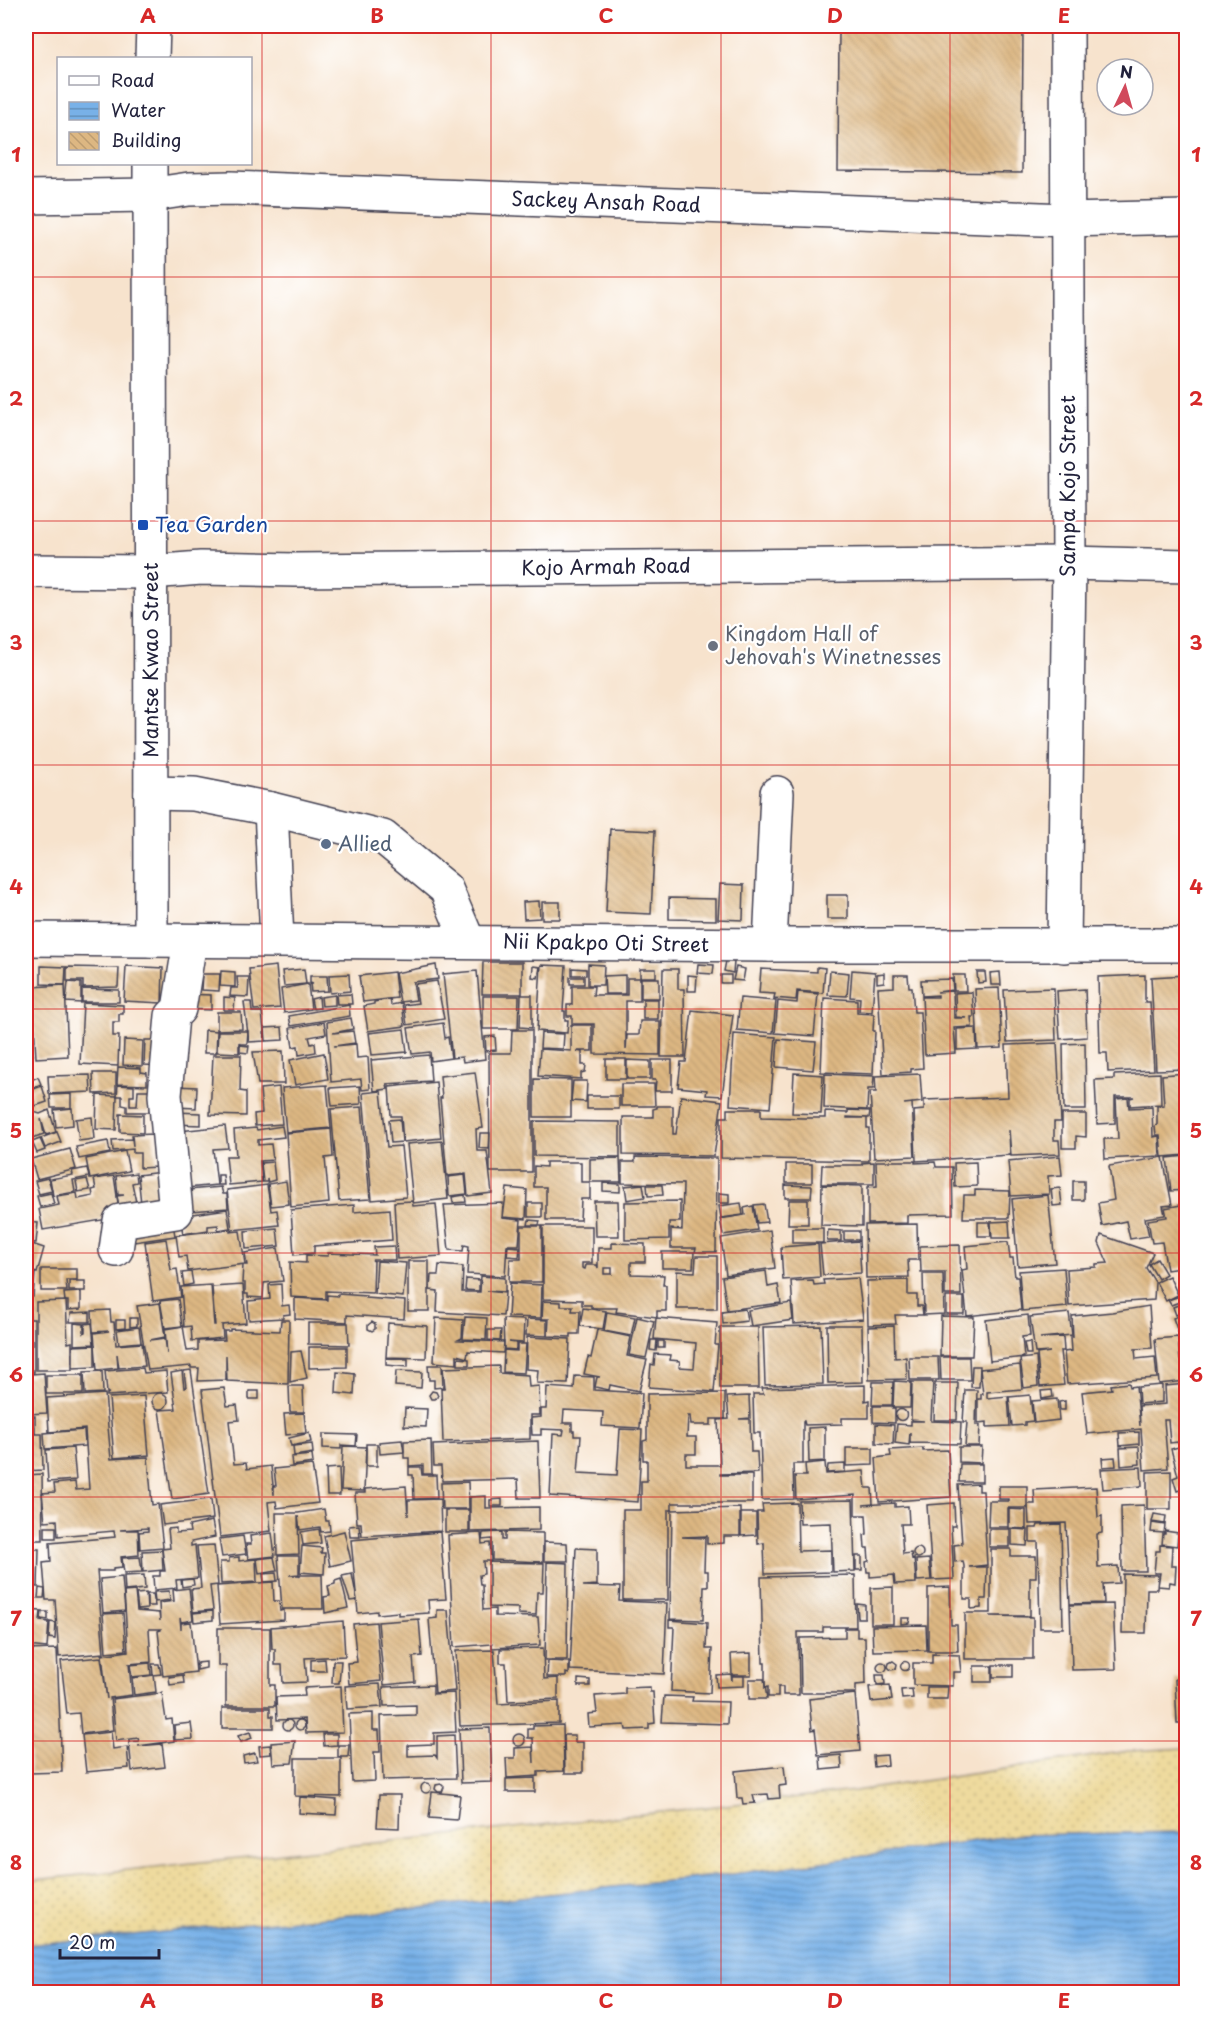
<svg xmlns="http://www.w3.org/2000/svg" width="1212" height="2018" viewBox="0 0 1212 2018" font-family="'Playpen Sans',sans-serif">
<defs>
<pattern id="sand-dots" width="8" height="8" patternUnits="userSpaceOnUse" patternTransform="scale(1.5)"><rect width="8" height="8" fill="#eeda9e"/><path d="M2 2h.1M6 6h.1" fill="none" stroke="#ccbb89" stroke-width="1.8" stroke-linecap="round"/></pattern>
<pattern id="water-rules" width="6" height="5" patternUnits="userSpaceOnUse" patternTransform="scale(1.5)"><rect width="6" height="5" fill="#78b1e8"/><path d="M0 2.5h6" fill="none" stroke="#6290bd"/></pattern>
<pattern id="building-back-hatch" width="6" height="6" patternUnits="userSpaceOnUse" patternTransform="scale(1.5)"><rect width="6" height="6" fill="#ddb782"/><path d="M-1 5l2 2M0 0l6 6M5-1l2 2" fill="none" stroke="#bd9d71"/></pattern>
</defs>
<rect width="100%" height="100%" fill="#fff"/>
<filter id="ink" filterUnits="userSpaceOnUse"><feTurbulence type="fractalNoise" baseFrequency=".0167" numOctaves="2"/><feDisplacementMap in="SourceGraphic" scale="12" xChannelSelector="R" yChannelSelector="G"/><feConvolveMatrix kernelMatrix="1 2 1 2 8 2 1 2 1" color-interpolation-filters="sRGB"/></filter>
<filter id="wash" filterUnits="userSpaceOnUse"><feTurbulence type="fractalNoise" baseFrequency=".008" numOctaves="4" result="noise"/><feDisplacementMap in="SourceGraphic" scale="24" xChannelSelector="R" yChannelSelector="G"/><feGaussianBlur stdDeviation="1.35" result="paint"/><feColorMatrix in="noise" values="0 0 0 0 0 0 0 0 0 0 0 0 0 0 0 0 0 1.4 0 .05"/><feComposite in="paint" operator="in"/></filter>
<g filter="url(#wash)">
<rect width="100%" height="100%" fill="#f7e3cd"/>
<path fill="url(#sand-dots)" stroke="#887e6c" stroke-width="1.5" d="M1186,1748V1832L1018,1835L734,1874L393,1911L26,1945V1881L855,1791L1128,1751Z"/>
<path fill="url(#water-rules)" stroke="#4d6a92" stroke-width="1.5" d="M1186,1832V1992H26V1945L393,1911L734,1874L1018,1835Z"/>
<g id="blocks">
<g fill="url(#building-back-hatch)" fill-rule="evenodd">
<path d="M839,28L1023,29L1022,173L838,171Z"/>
<path d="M610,829L655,831L651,914L606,912Z"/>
<path d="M720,884L744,885L743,920L718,919Z"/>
<rect x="827" y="895" width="21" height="24"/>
<path d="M669,898L716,899V920L669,919Z"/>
<path d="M539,901L540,918L524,919L523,902Z"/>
<rect x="542" y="902" width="18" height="17"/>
<path d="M726,961L734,962L733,973L724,971Z"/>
<path d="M483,962H522V994H482Z"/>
<path d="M588,964L604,965L603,985H588Z"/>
<path d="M698,964L714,965L713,974L697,973Z"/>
<path d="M436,965L438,979L413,982L416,1000L400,1002L395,973Z"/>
<path d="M541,965L566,966L563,1011H565V1020H568L567,1033L537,1031Z"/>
<path d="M41,966L66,967L65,985L41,984Z"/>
<path d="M126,966L163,968L162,1003L124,1001Z"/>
<path d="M276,966L280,1008L254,1010L249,969Z"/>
<path d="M533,966L540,967L538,978L532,977Z"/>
<path d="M67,967L119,968L118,987L83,988V981H67Z"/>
<path d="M736,967L745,969L743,981L733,980Z"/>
<path d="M817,967L825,968L823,993L797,991L796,1000L774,998L775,994L759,993L761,969L817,972Z"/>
<path d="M572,968L586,969V975H572Z"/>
<path d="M304,969L306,984L284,986L282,971Z"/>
<rect x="640" y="969" width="16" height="8"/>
<path d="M663,969H678V989H684L685,1057H661Z"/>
<path d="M852,970L875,972L872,1012L859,1011L860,998L850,997Z"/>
<path d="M221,971L235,972V987L220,986Z"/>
<path d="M477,971L485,1059L463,1062L462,1057L452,1058L443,974Z"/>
<path d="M830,971L849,973L847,996L828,995Z"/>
<path d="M394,972L397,998L363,1002L359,976Z"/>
<path d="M977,972H985L986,982L978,983Z"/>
<path d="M1000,972L1001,985H991L990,973Z"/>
<path d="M884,973V982L877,983V974Z"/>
<path d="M202,974H220L219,991L201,990Z"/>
<path d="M349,974L350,991L330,993L329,975Z"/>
<path d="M625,975V994H605L604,976Z"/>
<path d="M688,975L697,976L696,991H688Z"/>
<rect x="721" y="975" width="10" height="8"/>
<path d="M894,975H908L909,987H912L914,1012H920L923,1068L911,1069V1072L883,1074L878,988L894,987Z"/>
<path d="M953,975H965L966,991H954Z"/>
<path d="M1145,975V1002H1150L1154,1070L1108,1072L1107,1053H1100L1098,977Z"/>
<path d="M1186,975V1069L1156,1070L1151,977Z"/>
<path d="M310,976H327L328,991L311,992L310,984H313L310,983Z"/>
<path d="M237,977H249L248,997L230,996L231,988H238Z"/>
<rect x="570" y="977" width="14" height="7"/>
<path d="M627,978H640V1001H626V1050L627,1035H639L640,1021H660V1055L594,1054V1024H572V1016H567V1005H572V986H594L593,995H627Z"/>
<rect x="641" y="978" width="18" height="20"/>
<path d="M952,979L953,990L937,992L953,991L954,1018H967L956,1017L955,993L972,992L974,1017H971L972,1027L954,1028L956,1053L925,1055L922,997H938V995L922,996L921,980Z"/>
<path d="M437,981L444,1019L407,1025L404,1005L418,1003L415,984Z"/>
<path d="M68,982L81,983V1003L66,1002Z"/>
<path d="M308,984L311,1009L284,1013L281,989Z"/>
<path d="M65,985L68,1056L36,1058L32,987Z"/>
<path d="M28,987L31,1032H26V988Z"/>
<path d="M999,988L1002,1048L978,1049L975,989Z"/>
<path d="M1054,988L1056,1040L1007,1042L1004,990Z"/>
<path d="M82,989L119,990V1002H82Z"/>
<path d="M1085,989L1087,1037L1060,1039L1057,991Z"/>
<path d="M798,992L818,994L814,1036L775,1033L778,1001L797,1003Z"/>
<path d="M184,994L211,995V1010L184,1009Z"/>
<path d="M351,994L352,1004H337L336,995Z"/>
<path d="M335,995V1005L322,1006L321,997Z"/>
<path d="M521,995H532V1028L520,1027Z"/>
<path d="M483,996H519L518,1029H483Z"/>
<path d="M224,997L235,998L234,1010H224Z"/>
<path d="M319,997L320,1008L313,1009L311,999Z"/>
<path d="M740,998L776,1001L773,1033L737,1030Z"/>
<path d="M824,998L857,1000V1013L874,1014L873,1031H875L873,1074L821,1072Z"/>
<path d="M390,999L391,1005L402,1003L405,1026L368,1031L364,1006L374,1004V1002Z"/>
<rect x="643" y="999" width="15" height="20"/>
<path d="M244,1002H251L252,1012H262L265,1041L249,1042Z"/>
<path d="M83,1003L123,1005V1014H119V1022H113V1036H119L118,1066L80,1064Z"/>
<path d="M349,1005L350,1016L291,1026L289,1016Z"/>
<path d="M692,1010L733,1015L722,1096L706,1095L707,1090L678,1087L681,1062H686Z"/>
<path d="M217,1012H241L242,1029L217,1030Z"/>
<path d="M351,1018L353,1029L333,1033L353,1031L355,1043L334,1046L356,1044L357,1058L368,1057L370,1089L362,1090L361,1079L331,1082L327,1022Z"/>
<path d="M324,1022L326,1034L309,1037L311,1044L315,1043L316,1052L299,1055L298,1046L293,1047L290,1028Z"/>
<path d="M443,1023L445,1038L448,1037L451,1058L431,1061L430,1052L412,1054L408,1028Z"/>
<path d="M571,1025H592V1051H576L582,1052V1065H586L585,1072L581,1073V1079L538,1076L540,1049L571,1051Z"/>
<path d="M282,1027L283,1040L266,1041L265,1028Z"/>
<path d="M976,1028L977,1049L957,1050V1029Z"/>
<path d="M404,1029L407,1052L372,1055L369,1033Z"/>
<path d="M205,1030L217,1031L216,1053H204Z"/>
<path d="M512,1030H532V1172H490L489,1053H511Z"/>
<path d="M218,1031H248L247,1044H240L239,1042V1053L217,1052Z"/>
<path d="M541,1033L564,1034L563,1049L540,1048Z"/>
<path d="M734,1034L776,1037L770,1108L730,1105Z"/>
<path d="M495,1036L496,1050L486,1051L485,1037Z"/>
<path d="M26,1038L33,1055L26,1058Z"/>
<path d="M778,1039L816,1042L813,1070L776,1067Z"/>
<path d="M124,1040L143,1041L142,1066L123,1065Z"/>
<path d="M145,1040H163V1066L144,1065Z"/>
<path d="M1057,1043L1061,1122H1054V1140H1059L1060,1154L1011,1156L1009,1130L1010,1155L916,1161L914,1111L924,1110V1100L1008,1097L1006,1045Z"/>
<path d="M1085,1043L1086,1110H1064L1063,1044Z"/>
<path d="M240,1045L249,1046L248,1053L240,1052Z"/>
<path d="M283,1051L284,1084H258L253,1052Z"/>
<path d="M324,1053L328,1079L295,1085L290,1060Z"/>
<path d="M213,1055H241L240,1091L246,1092V1116L210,1115Z"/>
<path d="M429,1055L431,1081L387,1084L388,1089L374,1091L371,1060Z"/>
<rect x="606" y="1059" width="20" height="20"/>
<path d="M627,1060L650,1061V1079H627Z"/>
<path d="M652,1060H672V1091H655L656,1080H652Z"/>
<path d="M118,1067L141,1068V1072L147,1073V1085L117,1084Z"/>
<path d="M475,1072L483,1128L476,1129L477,1151H487L492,1193L468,1196L466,1174L447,1176L440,1098H442L440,1076Z"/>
<path d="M93,1073H116V1093L94,1094Z"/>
<path d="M794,1073L823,1075L821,1114L792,1113Z"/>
<path d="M1160,1073L1161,1104L1130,1106V1098L1134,1097H1115V1123L1097,1124L1095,1080L1114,1079V1075Z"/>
<path d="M1186,1073V1155L1162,1157L1160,1135H1156L1155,1126L1157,1125V1106L1164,1105L1162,1075Z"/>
<path d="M825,1074L874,1076L873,1089H868L867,1110L824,1108Z"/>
<path d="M920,1074L922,1102L904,1104L912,1103L915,1156L874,1158L870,1092H876L875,1076Z"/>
<path d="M90,1075L91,1092L49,1094L48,1076Z"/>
<path d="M38,1077L41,1084L30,1089L26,1082Z"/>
<path d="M534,1079L571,1080V1117H534Z"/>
<path d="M573,1081H587L586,1102L571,1101Z"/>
<path d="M436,1082L441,1138L403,1142L401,1116H391L389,1087Z"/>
<path d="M621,1084H654L655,1106H621Z"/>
<path d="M118,1085L134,1086V1096H130V1106H137L138,1090H150L149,1112H127V1106L122,1105V1096H117Z"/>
<path d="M327,1085L331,1128L286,1132L282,1088Z"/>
<path d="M42,1086L47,1102L35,1106L31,1090Z"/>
<path d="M175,1086L197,1087L196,1108L175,1107Z"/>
<path d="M360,1086L361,1104L332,1106L330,1088Z"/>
<path d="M28,1087L34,1106L29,1108L26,1098V1088Z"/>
<path d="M279,1087L282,1124L255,1126L254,1114L262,1113L260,1089Z"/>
<path d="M381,1091L387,1147L401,1146L406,1197L372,1200L363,1093Z"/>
<path d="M71,1094V1108H51L50,1095Z"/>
<path d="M97,1095L117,1096L116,1130L96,1129Z"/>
<rect x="587" y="1096" width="32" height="13"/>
<path d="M681,1096L722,1101L714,1156L623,1155V1117H653V1109L657,1108V1106H673V1134H676Z"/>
<path d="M1128,1098L1129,1108L1152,1107L1153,1137L1159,1136L1160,1156L1105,1159L1104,1139H1118L1116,1099Z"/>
<path d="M362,1107L370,1199L339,1201L331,1109Z"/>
<path d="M72,1108L73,1125L56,1127L54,1110Z"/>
<path d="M728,1109H761V1117L804,1118H825V1112L848,1113V1110L870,1111L869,1118L847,1117V1118H867V1128H869V1161L721,1158V1117H728Z"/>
<path d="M49,1110L56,1132L46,1135L41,1119L44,1134L26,1140V1113L31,1111L40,1114Z"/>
<path d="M174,1112L201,1113V1125L173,1124Z"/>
<path d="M120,1114L143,1115V1133L120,1132Z"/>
<path d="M1062,1114H1086V1137L1076,1136V1148H1062Z"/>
<path d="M92,1117L94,1139L79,1141L76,1119Z"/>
<path d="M400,1119L402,1142L391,1143L389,1120Z"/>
<path d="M534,1121L620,1122V1157L534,1156Z"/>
<path d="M225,1126L228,1148L213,1149L217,1185L177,1189L170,1132Z"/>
<path d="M282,1126L284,1137L258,1140V1145L271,1144L273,1160L260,1161L262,1182L229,1185L226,1156H236L234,1130L256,1128L257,1130Z"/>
<path d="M331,1129L333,1157L325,1158L329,1203L291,1207L286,1133Z"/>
<path d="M57,1132L61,1142L45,1148L41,1138Z"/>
<path d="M480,1133H490L489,1149L479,1148Z"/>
<path d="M153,1134L157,1167L140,1168V1153H133V1149L113,1151L112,1140L132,1139L133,1146L132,1135Z"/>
<path d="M40,1139L45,1150L37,1153L32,1142Z"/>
<path d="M108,1141L110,1153L79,1159L76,1147Z"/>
<path d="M442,1141L448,1199L413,1203L407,1144Z"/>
<path d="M70,1149L76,1169L37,1179L31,1159Z"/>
<path d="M125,1151L129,1171L90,1179L86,1159Z"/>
<path d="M1060,1156L1062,1175L1048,1176L1049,1194L1011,1196L1008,1161Z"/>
<path d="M1186,1156V1190L1171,1191L1167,1158Z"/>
<path d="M635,1157L717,1158L716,1252H695L696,1248H671V1229L682,1230L683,1184L622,1183V1162H635Z"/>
<path d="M1163,1157L1172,1205L1163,1206L1165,1215L1145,1218L1149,1236L1130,1239L1126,1221L1102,1226L1098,1203L1114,1200L1109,1166Z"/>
<path d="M620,1158L621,1182H590V1159Z"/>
<path d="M876,1161H915V1163L935,1162L936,1167H952L953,1214L907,1215V1223L868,1224V1187L877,1186Z"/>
<path d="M273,1162L275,1180L268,1182L267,1179V1182H263L261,1163Z"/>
<path d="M546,1162H581V1182H590V1199H581L580,1220H546V1187H534V1166L546,1167Z"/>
<path d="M874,1162V1184H821L822,1165H862V1163Z"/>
<path d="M976,1162L977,1186L955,1187L954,1163Z"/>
<rect x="786" y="1164" width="26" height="19"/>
<path d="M87,1168L89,1177L73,1180L75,1192L53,1196L50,1179L73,1175L72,1171Z"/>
<path d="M169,1171L173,1209L142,1213L138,1175Z"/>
<path d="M136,1173L137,1182L132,1183L138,1212L121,1216L117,1196L124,1195H118L116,1176Z"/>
<path d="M218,1175H223L224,1185H218Z"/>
<path d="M465,1175L467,1194L449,1196L448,1177Z"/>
<path d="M114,1176L120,1217L43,1230L39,1209L59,1205L57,1196L77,1193L78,1199L93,1196L92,1190L96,1189L94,1179Z"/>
<path d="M48,1178L52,1191L39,1194L35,1181Z"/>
<path d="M87,1179L90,1190L78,1192L76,1181Z"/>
<path d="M286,1181L289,1204L271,1206L268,1184Z"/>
<rect x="1073" y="1181" width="11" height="19"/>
<path d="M603,1183L620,1184V1192L603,1191Z"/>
<path d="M643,1184L645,1197L627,1200L625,1186Z"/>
<path d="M267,1185L271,1211L277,1210L279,1225L232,1230L227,1190Z"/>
<path d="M647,1185H662L663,1195L648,1196Z"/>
<path d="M785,1185L812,1186L811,1198H785Z"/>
<path d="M822,1185L862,1186V1226L821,1225Z"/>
<path d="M221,1187L223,1194H227L228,1208L179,1212L177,1191Z"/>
<path d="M507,1188L527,1190L526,1219L503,1217Z"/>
<path d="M1060,1188L1062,1205L1053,1206L1051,1189Z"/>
<path d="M975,1190L1010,1191L1009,1218H963L964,1195H975Z"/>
<path d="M51,1193L54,1204L40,1207L37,1196Z"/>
<path d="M719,1193L729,1194V1203H719Z"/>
<path d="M465,1195L466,1202L453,1203L452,1197Z"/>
<path d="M1048,1195L1055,1263L1018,1266L1012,1199Z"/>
<path d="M789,1200H808V1224H788Z"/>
<path d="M412,1201L413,1206L436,1204L441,1256L397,1259L394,1202Z"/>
<path d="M594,1201H618L619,1236H595Z"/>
<path d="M680,1201V1222H669V1239L625,1240V1202Z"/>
<path d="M503,1203L502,1218L521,1220L519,1245H507L505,1276L467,1274L469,1246L464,1245L463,1251L449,1250L444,1205Z"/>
<rect x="528" y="1203" width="14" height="14"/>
<path d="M741,1203L743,1215L721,1218L719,1206Z"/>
<path d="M764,1204L767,1222L757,1223L754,1205Z"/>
<path d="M1186,1204V1267L1167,1270L1162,1242L1152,1243L1148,1220L1167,1217L1165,1208Z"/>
<path d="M354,1205V1212L390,1209L392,1240L314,1246V1253L294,1255L291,1210Z"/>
<path d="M753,1206L757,1230L723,1235L720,1219L745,1215L744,1208Z"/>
<path d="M227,1209L230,1228L218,1230V1225L208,1226V1230L183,1234L180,1216Z"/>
<path d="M172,1216L175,1236L134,1242L131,1222Z"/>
<path d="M529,1220L540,1221L539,1225H528Z"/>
<path d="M1009,1221L1010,1238H992L991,1222Z"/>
<path d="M26,1222L38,1223L36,1243L26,1242Z"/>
<path d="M978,1222H990L991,1236H978Z"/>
<path d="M917,1224L918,1260H908L909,1277L866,1278L865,1225Z"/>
<path d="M521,1226H542V1282H509L510,1259H521Z"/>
<path d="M543,1226H592V1263H582V1268L585,1269L586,1265H597L598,1268V1248H612V1243L645,1244V1262H631V1274L664,1275L663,1285H666V1311H657V1317L616,1312L617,1308H591V1305H582V1300L543,1299ZM604,1268H612V1274H604Z"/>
<path d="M277,1228L279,1246L246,1249L245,1231Z"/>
<rect x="792" y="1228" width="31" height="15"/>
<path d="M230,1229V1232L240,1231L245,1264L188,1271L186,1256L179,1257L176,1235Z"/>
<path d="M770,1230L775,1268L726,1275L721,1238Z"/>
<path d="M828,1230L841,1231V1241H827Z"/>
<rect x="844" y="1231" width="15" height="9"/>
<path d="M1101,1235L1153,1253L1146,1268L1155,1282L1154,1300L1069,1306L1067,1269L1096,1267V1264L1108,1263L1099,1243Z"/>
<path d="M166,1239L171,1270L177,1269L181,1297L153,1301L145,1242Z"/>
<path d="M859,1241L861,1273L823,1275L820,1244Z"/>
<path d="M26,1242L44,1248L37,1273L26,1270Z"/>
<path d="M1008,1242L1010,1258H1013L1015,1277H1018L1021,1310L967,1316L962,1270L967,1269L965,1246Z"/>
<path d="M818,1244L820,1277L783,1280L781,1247Z"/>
<path d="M960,1245L961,1295H945V1272H921L920,1246Z"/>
<path d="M394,1246L395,1260H372L374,1261L373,1293L326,1291V1299L291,1297L290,1262L306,1263V1255L328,1256V1253L375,1255L374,1247Z"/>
<path d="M508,1246L520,1247L519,1257L507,1256Z"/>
<path d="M278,1248L283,1281L264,1283L263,1298L248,1297V1294H245V1283H242L243,1265H247L245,1253Z"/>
<path d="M662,1252H694L693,1268H662Z"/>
<path d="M696,1256H717V1309H677V1271L695,1272Z"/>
<path d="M1157,1259L1166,1274L1158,1279L1149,1264Z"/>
<path d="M377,1261L406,1263L403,1297L375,1294Z"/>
<rect x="408" y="1261" width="21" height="50"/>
<path d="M439,1265L463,1267L462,1292H480L481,1276L505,1278V1292L487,1291L505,1293L503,1316L437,1312L438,1291L430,1290L431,1275H438Z"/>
<path d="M1064,1268L1067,1307L1022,1311L1019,1271Z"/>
<path d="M41,1269H77V1280H66L67,1291H41Z"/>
<path d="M766,1271L768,1287L778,1285L781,1303L727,1310L722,1277Z"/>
<path d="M191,1272L193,1284L184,1286L182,1273Z"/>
<path d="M26,1273H35L33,1297H26Z"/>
<path d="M923,1274H943L944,1314L924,1315Z"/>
<path d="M1169,1276L1178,1295L1166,1301L1156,1282Z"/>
<path d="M858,1278L863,1319L794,1324L791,1281L813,1280L814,1285L824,1284L823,1280Z"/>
<path d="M466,1279L479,1280V1291L465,1290Z"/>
<path d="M908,1280V1295H917V1306H922L923,1315H895L896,1324L868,1325L867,1281Z"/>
<rect x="69" y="1281" width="16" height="10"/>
<path d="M510,1283L542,1285L541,1318L508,1317Z"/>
<path d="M281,1284L282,1306L289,1305L290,1314L283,1315V1318L249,1320L248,1301L270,1299L269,1285Z"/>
<path d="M211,1285L214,1325H215L212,1287L243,1285L246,1323L222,1325L223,1338L192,1341L191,1326L184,1327L181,1287Z"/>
<path d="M81,1292V1309L68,1310V1301H65L64,1293Z"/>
<path d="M338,1294L366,1296V1298L405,1301L404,1319L347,1315V1322L295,1319V1298L327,1300V1295L338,1296Z"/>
<path d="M1180,1296L1182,1301L1171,1305L1168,1300Z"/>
<rect x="946" y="1297" width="18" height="17"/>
<path d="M178,1299L182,1326L165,1328L160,1301Z"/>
<path d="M66,1301L68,1343L72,1342V1370H36V1302Z"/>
<path d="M543,1301L561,1302V1306H573L572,1311H580L579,1334H571V1337L548,1336L549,1319H542Z"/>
<path d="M160,1303L165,1337L150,1340L165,1338L167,1354L165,1329L183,1326L187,1351L198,1350V1341L225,1340L224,1331H230V1329L280,1331L281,1320H289L288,1384L227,1381L226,1355V1380L198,1381L199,1368H191V1366L148,1370L137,1306Z"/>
<path d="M791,1303L793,1320L751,1326L748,1310Z"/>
<path d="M1181,1304L1184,1312L1176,1315L1173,1307Z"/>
<path d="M26,1306H29L30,1319H34V1372H26Z"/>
<path d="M1149,1306L1152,1348L1135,1349L1136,1359L1155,1357L1157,1378L1067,1384L1064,1352L1071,1351L1070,1337H1073L1072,1316L1112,1312Z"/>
<path d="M583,1308L606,1311L603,1329L580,1326Z"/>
<path d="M745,1309L747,1321L723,1324L722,1312Z"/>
<path d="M110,1310L111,1322H114L116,1345L142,1343L145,1366L119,1368L117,1354L118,1368L97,1370L94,1333L109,1331L93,1332L92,1311Z"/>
<path d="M90,1312V1322H70L71,1313Z"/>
<path d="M607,1312L635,1317L631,1336L604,1331Z"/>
<path d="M1069,1313L1072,1335L1040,1338L1063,1337L1064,1351H1060L1064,1385L1040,1387L1037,1354L1050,1352L1035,1353L1030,1317Z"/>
<path d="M1186,1314V1329L1178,1332L1173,1318Z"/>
<path d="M1028,1315L1030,1336L1022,1337L1024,1357L990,1361L986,1320Z"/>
<path d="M941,1316L974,1317L972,1356H940Z"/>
<path d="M465,1317L487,1318L486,1340L463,1339Z"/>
<path d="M637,1317L654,1321L646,1358L629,1355Z"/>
<path d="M130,1318H137V1326L130,1327Z"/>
<path d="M436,1318L463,1320L462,1338L458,1340L504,1342L503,1353L468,1351L467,1358L457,1355V1364L434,1362Z"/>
<path d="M656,1318L717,1323L715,1345H718L714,1392L649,1387L651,1364L654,1365L655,1354L671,1355L670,1360L680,1361L679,1367L694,1368L696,1343L654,1339Z"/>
<path d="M503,1319L524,1320L523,1343L509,1342L516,1343V1350L504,1349Z"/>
<path d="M527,1319L547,1320V1336L526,1335Z"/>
<path d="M116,1320H125V1328L116,1329Z"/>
<path d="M372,1322L375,1324V1329L372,1331L368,1329V1325Z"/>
<path d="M74,1323L84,1324V1333L85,1332V1324L92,1323L94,1344L74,1345Z"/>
<path d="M308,1323H348L349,1345L308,1344Z"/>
<path d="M388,1323L427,1326L426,1358L386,1357Z"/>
<path d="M827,1325H862L863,1382L828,1383Z"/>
<path d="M821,1326L823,1384L765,1385L763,1327Z"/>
<path d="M894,1326L895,1358L906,1357L907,1379L869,1380L868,1327Z"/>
<path d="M139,1327L141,1342L119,1344L117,1330Z"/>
<path d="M720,1327H758L759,1388H720Z"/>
<path d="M488,1330H501L500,1341L488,1340Z"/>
<path d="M597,1330L631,1337L627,1356L647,1360L639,1391L610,1385L609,1390L595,1387L597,1377H600L584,1374L588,1357L591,1358Z"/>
<path d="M1181,1334H1186V1354L1183,1355Z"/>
<path d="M527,1337L570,1339L568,1384L537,1383L538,1370L526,1369Z"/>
<path d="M1178,1337L1180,1360L1186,1359V1381L1159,1384L1155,1339Z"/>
<path d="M651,1340H657L656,1351L650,1350Z"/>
<rect x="658" y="1341" width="6" height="7"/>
<path d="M1030,1342L1031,1354H1026L1024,1343Z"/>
<path d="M517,1344H526L524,1373L503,1372L504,1350L517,1351Z"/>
<path d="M95,1345V1367L73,1368V1346Z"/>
<path d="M309,1347H347V1367L309,1368Z"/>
<path d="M301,1351L307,1378L290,1382L291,1352Z"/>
<path d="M909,1357H938L939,1380H910Z"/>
<path d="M940,1357H969L970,1380H941Z"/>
<path d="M1036,1357L1038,1386L1024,1388L1020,1359Z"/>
<path d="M386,1358L408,1359V1367L386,1365Z"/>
<path d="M458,1358L469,1359V1365H458Z"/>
<path d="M428,1365H442L443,1387L434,1388V1380H429Z"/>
<path d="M1020,1365L1022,1389L987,1392V1398L1008,1396L1010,1426L987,1427V1422L978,1423V1399H981V1394H983L980,1369Z"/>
<path d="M499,1366V1373L528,1375L529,1387L539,1386L540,1415H530V1439L443,1442L441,1388H445L443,1368Z"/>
<path d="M972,1366H980L979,1387H971Z"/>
<path d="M143,1368L144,1373L166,1371L168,1392L107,1396V1394L109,1393H107L105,1371Z"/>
<path d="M191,1370L209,1494L172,1499L159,1410L176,1409L171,1373L182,1371L184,1388L186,1387L184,1371Z"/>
<path d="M102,1371L103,1393L85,1394L84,1372Z"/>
<path d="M396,1371L422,1372L421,1388L395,1386Z"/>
<path d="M337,1372L355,1374L354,1395L336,1393Z"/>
<path d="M44,1373L47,1413L26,1414V1377L31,1376V1374Z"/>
<rect x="46" y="1375" width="37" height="19"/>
<path d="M575,1376L594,1377V1390L642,1393L640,1428L602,1426L603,1412L564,1410L563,1423H572V1431H574V1436H581L578,1473L617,1475L620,1429L642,1430L638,1502L550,1496L553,1434L563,1435L564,1430L541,1429V1435H532L531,1418L541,1417V1409H546L547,1387L574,1389Z"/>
<path d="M894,1381L911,1382L910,1408H893Z"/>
<path d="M873,1382H893L892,1405H872Z"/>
<path d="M912,1382H933L931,1421L961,1422L960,1444L910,1443V1432L909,1445L895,1443L897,1424L911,1425V1421H924L911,1420Z"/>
<path d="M935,1383H958L957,1420H934Z"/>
<path d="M1129,1383L1130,1387L1136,1386L1140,1426L1139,1406L1166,1404L1165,1386L1186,1384V1441L1170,1443L1168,1420H1164L1168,1468L1144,1470L1141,1429L1087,1434L1082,1392L1112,1389L1111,1385Z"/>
<path d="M865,1385V1401L869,1400V1418H842V1424L805,1425L804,1421H803V1464H793L794,1499L762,1500L760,1433H754L753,1394H763L762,1388Z"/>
<path d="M1162,1385V1402L1139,1404L1138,1387Z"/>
<path d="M289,1386H303L304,1412H290Z"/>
<path d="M224,1388L227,1406L237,1405L239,1420L229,1421L234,1464L246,1463L247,1469L271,1466L274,1495V1486H276L274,1469L312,1465L318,1503L277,1508L276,1501L268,1502L271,1531L220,1537L202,1390Z"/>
<path d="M965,1390H977L976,1425H980L979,1446H965L967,1422H963Z"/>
<path d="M1052,1390L1053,1397L1042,1399L1041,1391Z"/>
<rect x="249" y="1391" width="10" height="8"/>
<path d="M432,1391L436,1392L438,1396L435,1399H431L429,1395Z"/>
<path d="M725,1393V1419H711V1425H691L690,1416H688L687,1437H696V1454H686V1465H720L718,1420L729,1419L727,1397L749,1396L750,1418L739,1419H750L751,1452H757L758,1473L720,1474V1475H752V1503H672V1510H668V1600H623V1510H641V1481H647V1460H643V1441L647,1440V1394Z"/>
<circle cx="160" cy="1401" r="8"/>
<path d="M105,1394L111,1459L148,1457L152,1505L158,1504L163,1547L140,1549L139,1532L148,1531V1528L120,1530H138L139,1555L121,1557L122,1567L113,1568V1571H97L104,1653L59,1657L55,1600H46L43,1563L51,1562L50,1543L115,1537L114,1531L58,1536L57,1520L45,1521L42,1493L55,1492L54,1484L75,1482L76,1490L89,1489L85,1429L49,1432L47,1398Z"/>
<path d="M1030,1395L1033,1421L1025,1422V1425L1012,1426L1009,1397Z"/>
<path d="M144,1396L149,1455L114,1458L109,1398Z"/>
<path d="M1057,1399L1059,1420L1034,1423L1032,1401Z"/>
<path d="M1065,1401V1410H1060L1059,1402Z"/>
<path d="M873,1406H893L892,1409H895V1423L873,1422Z"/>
<path d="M405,1408L427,1409L426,1427L404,1426Z"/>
<circle cx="901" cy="1415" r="5.5"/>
<path d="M304,1413L306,1433L286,1435L284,1414Z"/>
<rect x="26" y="1416" width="9" height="17"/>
<path d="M876,1424L894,1425L893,1444L876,1443Z"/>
<path d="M825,1427V1461L809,1462L808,1428Z"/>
<path d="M84,1430L85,1446L45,1449L44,1433Z"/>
<path d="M1139,1432V1444L1120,1446L1119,1433Z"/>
<path d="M309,1433L311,1442L291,1446L289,1438Z"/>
<path d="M26,1434H42L43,1470L26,1471Z"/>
<path d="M323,1434L357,1435L356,1446L341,1445V1449L323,1448Z"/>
<path d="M402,1440L404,1452L380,1454L379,1442Z"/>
<path d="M431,1440L432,1474H423V1465L409,1466V1458H404V1441Z"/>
<path d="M538,1441L540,1498H519L518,1479L442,1481L441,1466H434L433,1445Z"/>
<path d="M312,1444L313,1453L294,1456L293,1446Z"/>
<rect x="366" y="1444" width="11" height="22"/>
<path d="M1186,1445V1488L1177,1491L1173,1478L1178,1476L1171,1449Z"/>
<path d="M343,1446L366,1447L364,1491L341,1490Z"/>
<path d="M959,1447H982L981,1463L959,1462Z"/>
<path d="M1139,1447L1140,1464L1121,1466L1120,1448Z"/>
<path d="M73,1448L76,1480L48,1482L46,1450Z"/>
<path d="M846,1448H873V1465L846,1466Z"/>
<path d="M923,1448V1451L948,1450L951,1497L879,1502L876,1458L891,1456L890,1450Z"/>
<path d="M312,1455L313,1463L292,1466L291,1457Z"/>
<path d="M1115,1457L1116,1466L1103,1467L1102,1458Z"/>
<path d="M825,1462L826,1474L864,1471L866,1488H872L873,1504L863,1505L895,1503V1507L908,1506L909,1524H901L903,1554L911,1553L912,1559L914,1558L916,1583L895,1584L894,1575L870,1577V1572H867L866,1562L869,1561L868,1548H865L864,1535L867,1534L866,1515H855V1495L796,1499L795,1476H806L805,1464Z"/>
<path d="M845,1464V1472L827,1473L828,1465Z"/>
<path d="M960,1464H982V1482H959Z"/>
<path d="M409,1467H421L422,1475H436L437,1498L414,1499L413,1475H409Z"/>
<path d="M1141,1467L1142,1486L1103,1489L1101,1469Z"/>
<path d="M339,1468L340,1495H327L326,1469Z"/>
<path d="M1171,1471V1509H1147V1472Z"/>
<path d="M42,1474L43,1540H26V1475Z"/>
<path d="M468,1482L469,1509H442L441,1483Z"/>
<path d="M979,1484V1491H983L987,1565L969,1567H987L986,1599H981V1608L971,1609V1599H964V1566L963,1561L955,1562L954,1545L962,1544L958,1485Z"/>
<path d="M406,1486L408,1516V1500L440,1499L441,1531L362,1536L361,1523H357L355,1493H365V1489Z"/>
<path d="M999,1486H1027V1508H1008V1527H988L989,1501H1009V1499H999Z"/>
<path d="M1096,1487L1098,1517L1102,1516V1533L1097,1534L1098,1567L1118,1566L1119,1583L1103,1584L1104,1603L1070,1604L1066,1523L1029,1524L1028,1504H1035L1034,1490Z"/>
<path d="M1186,1490V1502L1184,1503L1181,1492Z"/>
<path d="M486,1496V1508L539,1507V1530L470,1532V1497Z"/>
<path d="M211,1499L213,1519L163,1525L160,1505Z"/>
<path d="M502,1499V1506H490V1500Z"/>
<path d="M853,1500L855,1571L833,1572L831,1523L800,1524L799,1501Z"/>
<path d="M797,1503L798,1551L831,1550V1572L765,1574L764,1543L758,1544L757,1512H763L762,1504Z"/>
<path d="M954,1503L955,1526H951L954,1579L932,1580L927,1505Z"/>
<path d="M1144,1505L1146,1571H1122L1121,1506Z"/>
<path d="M740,1508V1536H724V1543L707,1544V1536L682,1537L705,1538L704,1571H708V1586H704L703,1620L670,1619L672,1510Z"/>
<path d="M324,1509L326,1521H329L330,1531L321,1532L320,1527L300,1530L298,1516L299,1554L277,1555L276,1513H298Z"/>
<path d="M1009,1509L1026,1510V1529L1009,1528Z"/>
<rect x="445" y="1510" width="24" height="22"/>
<path d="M741,1513H756V1535L741,1536Z"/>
<path d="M1154,1514L1166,1516L1165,1524L1152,1522Z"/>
<path d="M212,1521L215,1537L191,1542V1546L195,1545L198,1578L176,1580L177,1588L154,1590L153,1576H160V1571H165L162,1549L170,1548L168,1529L176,1528V1533L190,1532L189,1526Z"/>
<path d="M1152,1523L1165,1525L1164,1533L1151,1532Z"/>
<path d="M1061,1524L1063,1628H1040L1038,1542H1030V1528H1037L1038,1525Z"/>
<path d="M359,1525L360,1537H350L349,1526Z"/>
<rect x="45" y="1527" width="11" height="11"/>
<path d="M319,1529L321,1543L303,1545L301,1532Z"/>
<rect x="989" y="1529" width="21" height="18"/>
<path d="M1012,1529L1028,1530L1027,1546L1012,1545Z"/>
<path d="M344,1531L351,1561L330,1566L324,1536Z"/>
<path d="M1165,1531L1178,1533L1177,1546L1162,1544L1163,1534H1165Z"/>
<path d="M440,1532L446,1599L428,1600L429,1613L398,1615V1612L377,1614V1611L358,1613L351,1540Z"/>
<path d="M502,1532V1540H505V1532L543,1533V1562L492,1560V1539L482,1540L483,1533Z"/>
<path d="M272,1533L275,1556L248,1559L246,1544H251L250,1536Z"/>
<path d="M481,1533L482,1544L490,1543L491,1561H483L484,1574L479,1575L480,1585H482L483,1610L495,1609V1616L538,1617L540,1645L492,1648V1644L454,1647L448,1535Z"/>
<path d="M243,1536L246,1554L222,1557L219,1539Z"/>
<path d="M544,1542L567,1543L568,1561H544Z"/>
<path d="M214,1545L218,1585L210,1586L213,1610L193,1612L191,1589L201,1588L197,1546Z"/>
<path d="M1160,1545L1172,1546L1171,1566H1176L1175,1583L1170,1582L1169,1587L1158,1586L1160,1573H1154L1156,1551H1160Z"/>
<path d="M302,1546L322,1548L321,1553H325L324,1574L300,1572Z"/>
<circle cx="918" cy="1553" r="5"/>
<path d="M576,1548L597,1549V1585L583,1586L620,1587L619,1601L667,1603L664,1674L570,1670Z"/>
<path d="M26,1549H39L38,1587L26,1586Z"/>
<path d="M991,1549H1011V1556H1036V1577H1030V1616H990L1033,1617V1659H965V1613H991Z"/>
<path d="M162,1550L163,1570L143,1572L142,1551Z"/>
<path d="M278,1556H299V1574L289,1575H299L300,1577V1575H322L323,1609H282Z"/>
<rect x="856" y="1556" width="6" height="14"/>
<path d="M140,1557L142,1572L124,1573L122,1558Z"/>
<path d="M239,1557V1561L256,1559L257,1582L221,1584L220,1562H229V1558Z"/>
<path d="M274,1557L277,1571L259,1574L257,1559Z"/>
<path d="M929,1559L931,1580L917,1581L916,1560Z"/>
<path d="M489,1562L544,1563L543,1592H537L536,1615L518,1614V1608L489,1607Z"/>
<path d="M547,1562L568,1563L567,1660H545Z"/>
<path d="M276,1573L277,1581L264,1582L263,1574Z"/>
<path d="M352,1574L357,1600L350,1601L342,1576Z"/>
<path d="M1123,1574L1158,1575L1157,1589H1147L1146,1633H1122Z"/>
<path d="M144,1575L145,1589L125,1591L124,1576Z"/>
<path d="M855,1575L856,1627H823V1632H798L799,1695H783V1687H778V1697H768V1687L765,1688V1663H763L761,1577Z"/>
<path d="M122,1577L125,1611L103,1613L100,1579Z"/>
<path d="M193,1579L194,1585L182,1587L181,1580Z"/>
<path d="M341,1579L348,1608L325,1613L324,1597L330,1596L328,1586L335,1584V1581Z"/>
<path d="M273,1582L274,1601H279L280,1611L284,1610V1620L220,1624L217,1586Z"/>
<path d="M893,1587V1624H871V1588Z"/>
<path d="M950,1587L951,1625H957L958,1651H928V1588Z"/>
<path d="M39,1588L45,1589L44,1598H38Z"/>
<path d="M189,1588L193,1620L181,1622L180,1618L181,1629V1623L191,1622L196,1672L163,1676L158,1631L161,1630V1629H149L151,1662L129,1664L132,1695L110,1698L113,1730L81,1734L79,1713L67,1714L61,1661L101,1657L107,1699L102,1655L128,1651L124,1592L135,1591L137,1611L159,1613L160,1621L159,1603L174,1601L173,1590Z"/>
<path d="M169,1591L170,1600L155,1602L154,1592Z"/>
<path d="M146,1593L147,1609L138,1610L136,1594Z"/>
<path d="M147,1594H153L155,1606H147Z"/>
<path d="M857,1604L865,1605V1618H858Z"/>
<path d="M1113,1604L1116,1669L1072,1670L1070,1605Z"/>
<path d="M26,1610L41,1611L40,1621L49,1622L47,1648L26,1646Z"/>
<path d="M437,1610H448L455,1691L435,1693L429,1619L437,1618Z"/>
<path d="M213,1611V1620L194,1622L193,1613Z"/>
<path d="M42,1612H48V1620L41,1619Z"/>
<path d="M123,1613L126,1650L106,1652L103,1614Z"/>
<path d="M901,1618H910L909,1623L901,1624Z"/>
<path d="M419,1619L422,1656L413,1657L415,1682L384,1685L378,1622Z"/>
<path d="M669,1620L707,1623L706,1649H712L710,1693L671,1691L674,1627H669Z"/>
<path d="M343,1621L345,1656L305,1658L307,1682L283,1683L282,1665H275V1649H272L271,1627Z"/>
<path d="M50,1622L56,1623L55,1639L49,1638Z"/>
<path d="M376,1622L381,1681L349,1684L347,1663L357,1662L353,1624Z"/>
<path d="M926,1625L927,1650L873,1651L872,1626Z"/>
<path d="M218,1628H270V1685H275V1706H226V1666H218Z"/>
<path d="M845,1628H857V1637H865L866,1684L856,1685V1693H801L800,1638L845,1637Z"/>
<path d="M543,1648L544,1679L558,1678V1699L508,1701L506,1663H500V1649Z"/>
<path d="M57,1649L62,1772L30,1773L26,1650Z"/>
<path d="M494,1650L498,1704L559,1701V1723L460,1726L456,1651Z"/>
<path d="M751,1653V1675H732L731,1654Z"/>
<path d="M932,1654L959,1655L961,1672H953V1686L913,1685V1663H932Z"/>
<path d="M325,1659L326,1671H311V1660Z"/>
<path d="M333,1661H341L339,1683H332Z"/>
<path d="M548,1661L569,1662V1674L566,1673V1677H547Z"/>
<path d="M893,1661L897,1664L896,1669L891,1670L888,1667L889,1663Z"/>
<circle cx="905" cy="1666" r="4.5"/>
<path d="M206,1662V1668L197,1670V1663Z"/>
<circle cx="882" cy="1667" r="5"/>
<path d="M150,1663L151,1675L132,1677L130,1665Z"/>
<path d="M152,1664H159L161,1674L153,1675Z"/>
<rect x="993" y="1665" width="20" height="12"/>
<rect x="974" y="1666" width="18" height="16"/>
<path d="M731,1674L732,1681V1676H744V1686L717,1687L716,1675Z"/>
<path d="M154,1675L156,1692L134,1695L132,1678Z"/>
<path d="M183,1675L184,1683L170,1685L169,1677Z"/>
<path d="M876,1675H884L885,1684L877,1685Z"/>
<path d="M578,1679L590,1680V1686H578Z"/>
<path d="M749,1679H764L767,1699H749Z"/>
<path d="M1175,1679H1186V1723H1177Z"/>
<path d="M380,1684L382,1707L347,1709L345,1686Z"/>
<path d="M433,1685V1694L454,1693L456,1732L434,1733V1744L408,1745V1756L435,1755L437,1758V1736L454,1735L456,1778L383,1780L381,1716L416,1715V1705L384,1706L383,1687Z"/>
<path d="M890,1685L892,1700L871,1702L869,1687Z"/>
<path d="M341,1686L343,1732L306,1733L305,1719L277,1720L276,1697L305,1696L304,1688Z"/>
<path d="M650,1687V1692H653L655,1723L649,1724V1729L626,1730L625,1725L589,1727L588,1714L597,1713L595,1696L625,1694V1688Z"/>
<path d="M927,1687H948L947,1699H927Z"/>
<path d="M912,1689L913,1698L902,1699L901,1690Z"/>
<path d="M162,1693L166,1720L172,1719L174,1741L138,1746L162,1744L165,1767L132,1771L129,1742L139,1741L138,1738L116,1741L112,1699Z"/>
<path d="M855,1694L860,1751L818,1755L815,1729L812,1730L809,1699Z"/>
<path d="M664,1696L693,1697L692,1701L728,1702L727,1724L662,1722Z"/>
<path d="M222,1708H270V1716H273V1728H222Z"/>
<path d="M373,1713V1730H379L380,1752H374L375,1781L352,1782L349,1714Z"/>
<circle cx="300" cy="1725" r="5"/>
<circle cx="288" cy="1725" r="5"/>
<path d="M191,1723L193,1739L175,1740L174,1725Z"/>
<path d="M563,1725L564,1771L538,1772V1776L507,1778L506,1758H515V1748L533,1747L534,1763L533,1738H528V1729H533V1726Z"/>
<path d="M490,1728L492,1782L461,1783L459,1729Z"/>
<path d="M111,1732L113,1749L127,1747L129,1768L86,1772L82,1735Z"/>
<path d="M250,1732L252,1738L241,1742L238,1736Z"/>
<circle cx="519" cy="1740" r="6"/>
<path d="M323,1734H337V1745L324,1746Z"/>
<path d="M564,1735H575V1742H583V1773H565Z"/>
<path d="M295,1741L292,1763L273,1764L271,1743Z"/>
<path d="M270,1745L271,1754L260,1755L259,1746Z"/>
<path d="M338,1745H349L348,1757H338Z"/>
<path d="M255,1753L257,1761L244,1763L243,1756Z"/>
<path d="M841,1755L842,1768L821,1770L820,1757Z"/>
<path d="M887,1755L888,1765L874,1767L873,1756Z"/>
<path d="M295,1758H341V1797L295,1796Z"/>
<path d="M784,1766L786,1785L779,1786L780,1798L769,1799L768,1794L753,1795L755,1803L743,1804L742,1798H737L735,1771Z"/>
<path d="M535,1778V1792H506V1779Z"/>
<circle cx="426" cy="1788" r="5"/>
<path d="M441,1784L444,1787L442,1792H438L435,1789L436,1785Z"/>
<path d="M432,1792L460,1795L457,1820L429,1818Z"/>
<path d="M379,1795H400L399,1828L377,1827Z"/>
<path d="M300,1797L337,1800L336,1815L299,1813Z"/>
</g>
</g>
</g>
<g filter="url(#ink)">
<use href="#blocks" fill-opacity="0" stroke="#423f51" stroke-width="1.5"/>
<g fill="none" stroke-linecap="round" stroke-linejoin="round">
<g stroke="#423f51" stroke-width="36">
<g id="minor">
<path d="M152,58L153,26"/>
<path d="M150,164L151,940"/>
<path d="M26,197L149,195L189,189L231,188L1067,220L1186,217"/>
<path d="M26,571L151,572L201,568L295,570L1069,563L1186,566"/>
<path d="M151,793L194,794L271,809L383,837L446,889L468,941"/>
<path d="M271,809L277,940"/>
<path d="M26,939L770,945H1186"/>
<path d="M770,945L777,793"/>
<path d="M1064,946L1069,563L1067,26"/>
<path d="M116,1250L120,1221L176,1212L165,1095L172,1016L179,1009L190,941"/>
</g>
</g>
<use href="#minor" stroke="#fff" stroke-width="33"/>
</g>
</g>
<path fill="none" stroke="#d62828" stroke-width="1.5" stroke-opacity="0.55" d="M262,26V1992M491,26V1992M721,26V1992M950,26V1992M26,277H1186M26,521H1186M26,765H1186M26,1009H1186M26,1253H1186M26,1497H1186M26,1741H1186"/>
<rect fill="#1a4fb4" stroke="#fff" stroke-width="2" x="137" y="519" width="12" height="12" rx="3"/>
<circle fill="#6b7280" stroke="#fff" stroke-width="2" cx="713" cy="646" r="6"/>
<circle fill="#5c6f8a" stroke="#fff" stroke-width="2" cx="326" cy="844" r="6"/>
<g text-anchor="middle" stroke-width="4.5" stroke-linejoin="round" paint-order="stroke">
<g font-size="20" fill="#22223b" stroke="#fff">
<text transform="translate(606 202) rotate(2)" y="7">Sackey Ansah Road</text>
<text transform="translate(1068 486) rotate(-90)" y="7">Sampa Kojo Street</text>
<text transform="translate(606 567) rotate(-1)" y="7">Kojo Armah Road</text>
<text transform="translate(151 660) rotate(-90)" y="7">Mantse Kwao Street</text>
<text transform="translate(606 943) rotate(1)" y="7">Nii Kpakpo Oti Street</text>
</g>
<g font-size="20" fill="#164399" stroke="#fff" text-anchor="start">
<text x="155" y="532">Tea Garden</text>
</g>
<g font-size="20" fill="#5b616d" stroke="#fff" text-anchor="start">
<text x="725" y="641">Kingdom Hall of<tspan x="725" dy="23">Jehovah's Winetnesses</tspan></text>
</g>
<g font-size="20" fill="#4e5e75" stroke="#fff" text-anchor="start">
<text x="338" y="851">Allied</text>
</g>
</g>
<rect width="1212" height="2018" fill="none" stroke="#fff" stroke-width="66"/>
<rect x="57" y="57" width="195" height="108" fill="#ffffff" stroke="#a7a7b1" stroke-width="1.5"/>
<rect x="69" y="76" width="30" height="9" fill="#ffffff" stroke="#a7a7b1" stroke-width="1.5"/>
<text x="111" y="87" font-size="18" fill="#22223b">Road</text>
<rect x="69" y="102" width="30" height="18" fill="url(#water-rules)" stroke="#a7a7b1" stroke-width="1.5"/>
<text x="111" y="117" font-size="18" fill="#22223b">Water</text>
<rect x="69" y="132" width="30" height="18" fill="url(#building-back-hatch)" stroke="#a7a7b1" stroke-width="1.5"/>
<text x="111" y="147" font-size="18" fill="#22223b">Building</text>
<g transform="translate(1125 87) rotate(5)"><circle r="28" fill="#ffffff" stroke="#a7a7b1" stroke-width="1.5"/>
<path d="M0-4.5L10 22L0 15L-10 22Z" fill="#d1495b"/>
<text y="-9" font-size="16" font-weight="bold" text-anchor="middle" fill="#22223b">N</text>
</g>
<path d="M60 1949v9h99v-9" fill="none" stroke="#22223b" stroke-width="3"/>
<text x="69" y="1949" font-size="18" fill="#22223b" stroke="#ffffff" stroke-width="4.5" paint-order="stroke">20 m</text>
<rect x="33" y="33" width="1146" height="1952" fill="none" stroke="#d62828" stroke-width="2"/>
<g font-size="20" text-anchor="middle" font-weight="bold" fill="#d62828">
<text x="148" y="23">A</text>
<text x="377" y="23">B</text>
<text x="606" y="23">C</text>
<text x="835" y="23">D</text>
<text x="1064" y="23">E</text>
<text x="16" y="162">1</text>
<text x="1196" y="162">1</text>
<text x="16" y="406">2</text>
<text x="1196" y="406">2</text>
<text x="16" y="650">3</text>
<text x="1196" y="650">3</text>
<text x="16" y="894">4</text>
<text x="1196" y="894">4</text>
<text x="16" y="1138">5</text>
<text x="1196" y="1138">5</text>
<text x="16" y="1382">6</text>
<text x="1196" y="1382">6</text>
<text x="16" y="1626">7</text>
<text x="1196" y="1626">7</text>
<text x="16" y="1870">8</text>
<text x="1196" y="1870">8</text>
<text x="148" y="2008">A</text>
<text x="377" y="2008">B</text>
<text x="606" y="2008">C</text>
<text x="835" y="2008">D</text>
<text x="1064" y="2008">E</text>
</g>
</svg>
